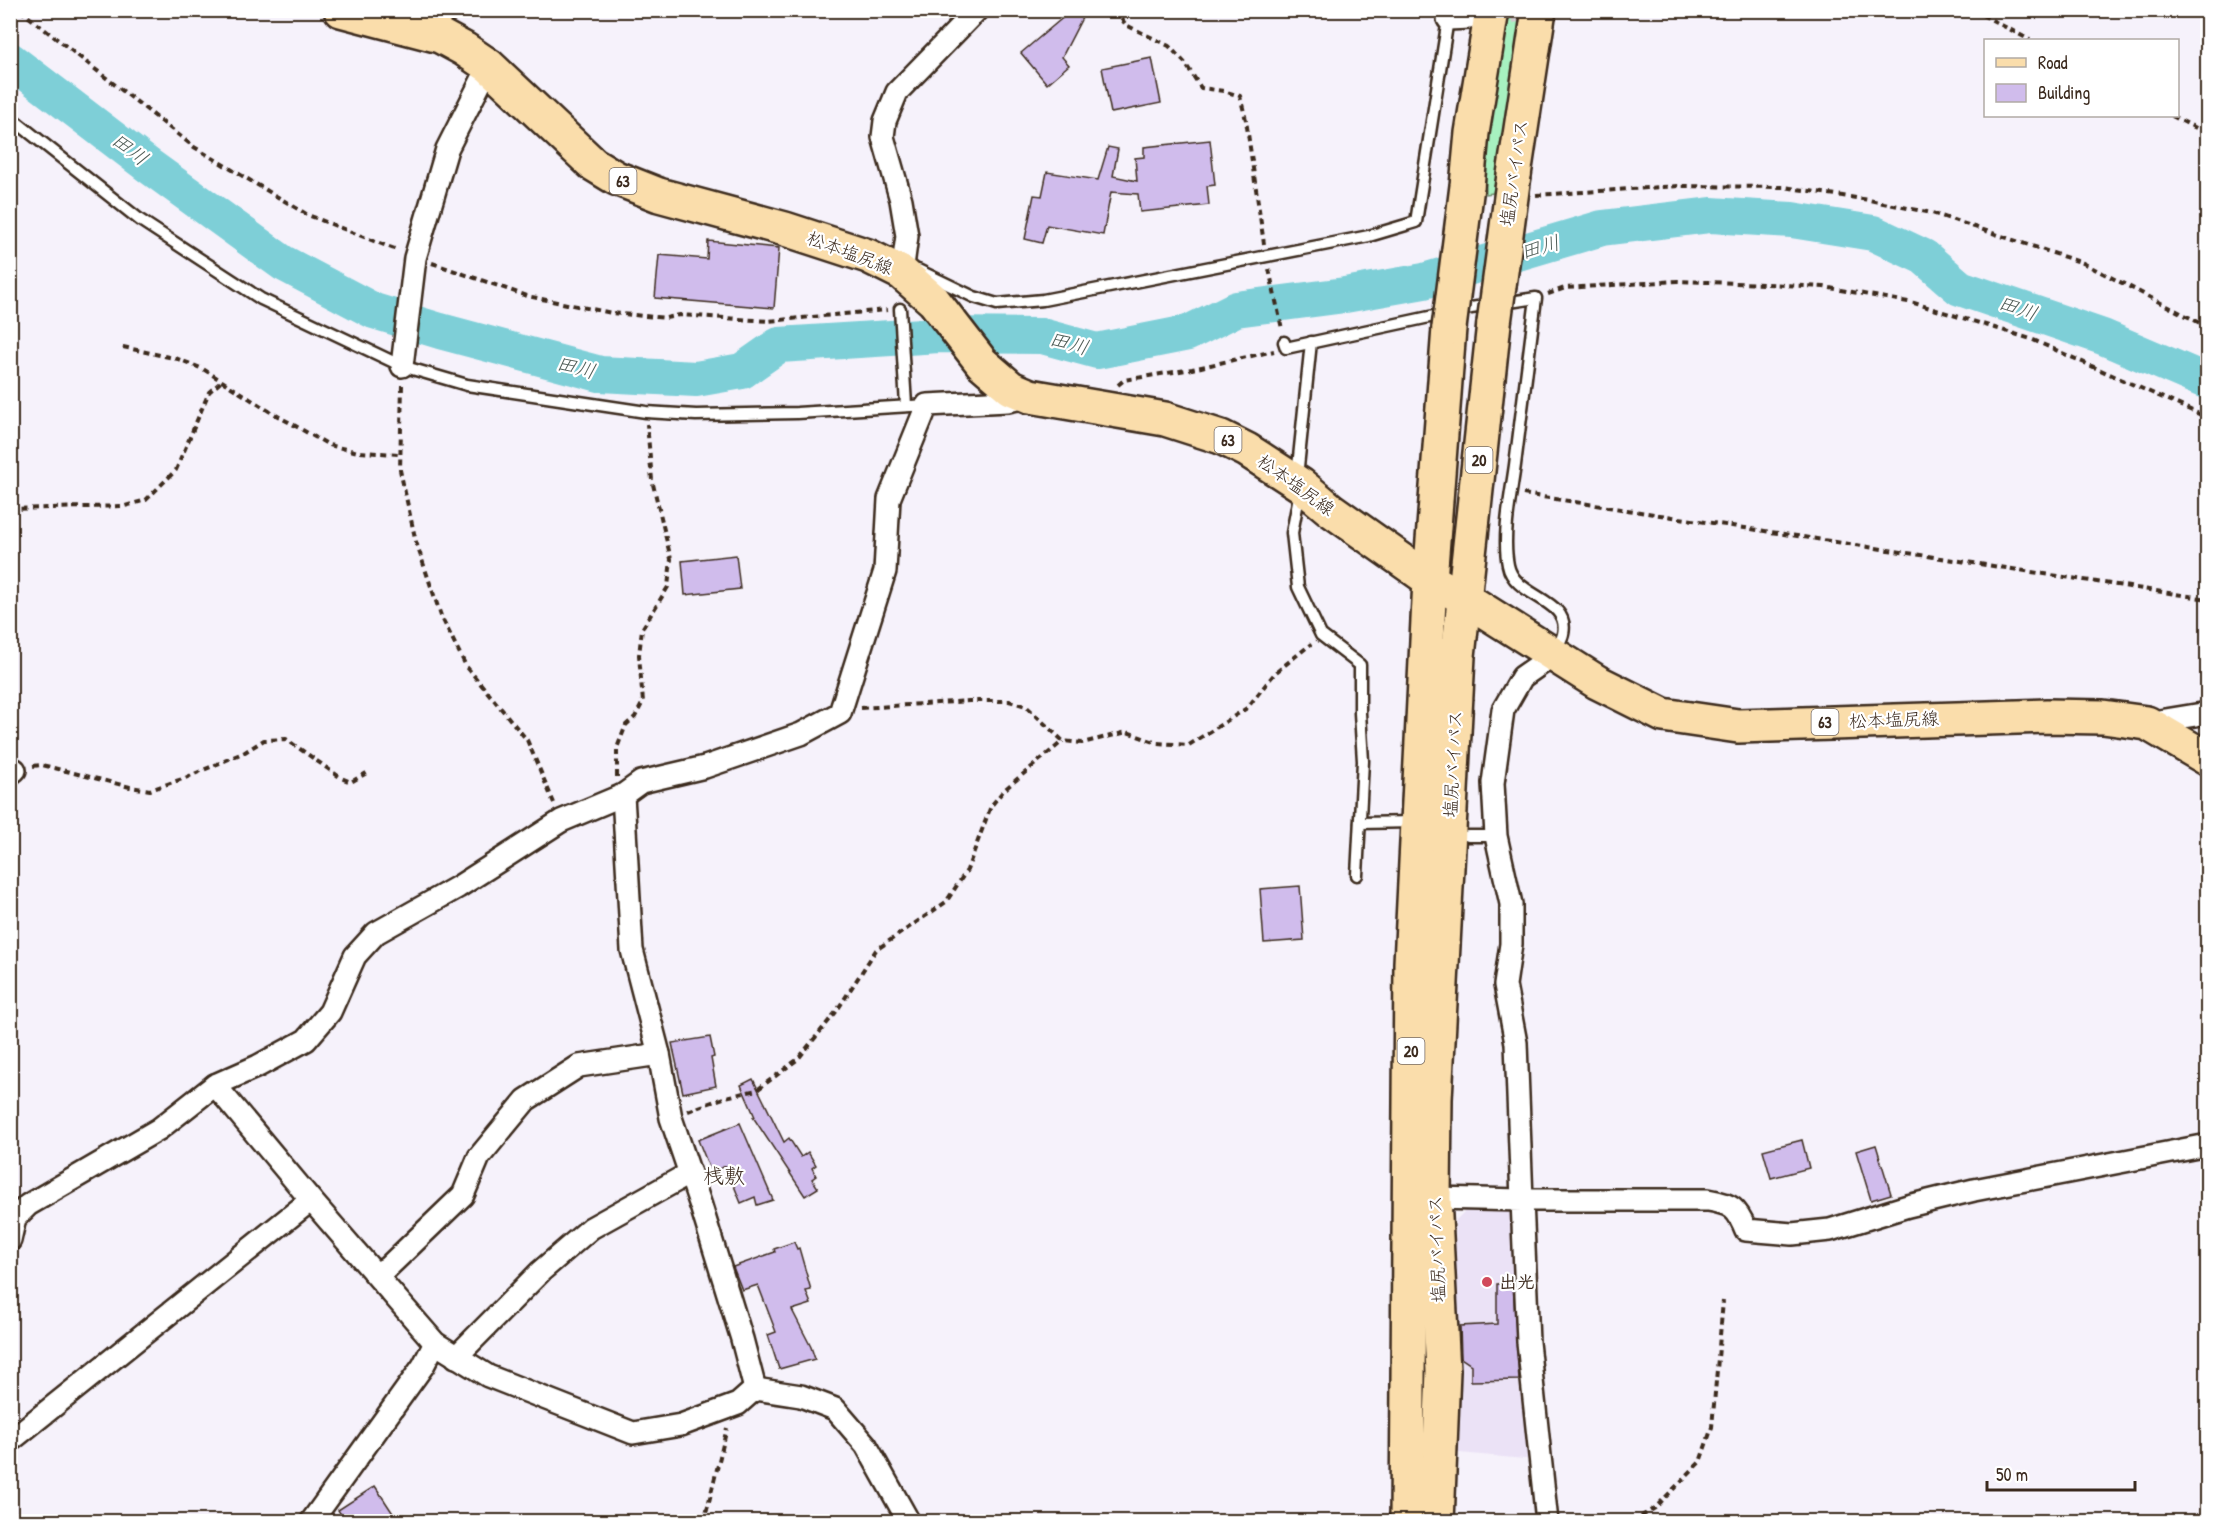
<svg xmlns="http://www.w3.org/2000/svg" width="2218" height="1532" viewBox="0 0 2218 1532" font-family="'Patrick Hand','Klee One',sans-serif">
<rect width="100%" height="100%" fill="#f6f2fb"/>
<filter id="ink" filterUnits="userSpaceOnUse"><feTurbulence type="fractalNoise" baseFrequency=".0167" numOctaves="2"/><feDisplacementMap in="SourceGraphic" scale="12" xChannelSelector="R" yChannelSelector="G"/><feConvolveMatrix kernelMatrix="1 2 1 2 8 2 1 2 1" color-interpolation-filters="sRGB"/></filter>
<g filter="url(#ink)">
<path fill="#ebe2f6" d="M1469,1207L1510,1208L1518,1215L1536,1460L1449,1452L1456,1220Z"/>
<path fill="#a7f1c0" stroke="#718e6f" stroke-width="1.5" d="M1504,11H1527L1493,193L1486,194L1485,137Z"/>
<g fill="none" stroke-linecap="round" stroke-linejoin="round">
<path stroke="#7ecfd7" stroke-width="36" d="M10,60L149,166L283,263L374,311L440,331L600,374L696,379L742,371L779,345L939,335L1042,336L1097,351L1188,333L1236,309L1345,295L1424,281L1602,228L1711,215L1792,220L1873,233L1924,257L1960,288L2103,337L2208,382"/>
</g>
<g fill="#d0bcec" stroke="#3b2a1e" stroke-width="1.5">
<path d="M1072,10H1086L1062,57L1069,65L1047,84L1021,53Z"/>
<path d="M1152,58L1161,103L1111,113L1102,68Z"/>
<path d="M1210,140L1215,185L1207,186L1209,205L1140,212L1138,194L1111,192L1103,235L1047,225L1042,243L1025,239L1034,195L1042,196L1047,172L1098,180L1108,147L1118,149L1113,176L1137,181L1135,158L1144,157V147Z"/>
<path d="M708,241L779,248L774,308L655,298L659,255L707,259Z"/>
<path d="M736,555L740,589L685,595L682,561Z"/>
<path d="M1300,886L1304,940L1264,943L1260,889Z"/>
<path d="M710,1037L714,1057L711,1058L716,1086L683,1093L672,1043Z"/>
<path d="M753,1079L784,1142L789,1138L801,1157L808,1152L816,1165L812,1168L816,1176L812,1179L818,1188L805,1196L753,1117H755L741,1085Z"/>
<path d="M740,1123L773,1200L757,1205L755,1197L741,1203L726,1166L711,1172L698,1140Z"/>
<path d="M1802,1140L1809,1168L1771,1178L1763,1150Z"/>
<path d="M1876,1145L1891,1194L1871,1200L1856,1151Z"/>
<path d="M794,1242L797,1249L799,1248L811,1290L806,1291L811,1304L792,1310L811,1347L815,1359L779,1369L768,1335L776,1332L758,1285L742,1290L733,1267L775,1252L774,1249Z"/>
<path d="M1497,1284H1513L1519,1380L1471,1381V1365L1461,1358L1460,1326L1497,1324Z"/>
<path d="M375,1486L398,1521H345L338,1510Z"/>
</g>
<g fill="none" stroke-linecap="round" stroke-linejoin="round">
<path stroke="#d1cacf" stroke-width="21" stroke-dasharray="21 10" stroke-linecap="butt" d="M1480,17L1530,10"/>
<g stroke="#3b2a1e" stroke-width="15">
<g id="service">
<path d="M10,117L140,220L261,299L402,366L467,385L646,412L696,415L797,413L927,405"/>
<path d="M918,270L974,297L997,304L1043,300L1369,236L1416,222L1448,19"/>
<path d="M900,309L906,405"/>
<path d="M1284,342L1286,348L1471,308L1536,298C1529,354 1522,409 1515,465C1511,495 1502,535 1508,565C1514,598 1571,598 1563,634C1562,639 1558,645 1556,651"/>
<path d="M1292,475L1298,467L1311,342"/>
<path d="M1300,491L1292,533L1298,587L1321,635L1360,665V713L1363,761L1357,875"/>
<path d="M1360,823L1414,822"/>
<path d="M1468,836H1496"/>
</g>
</g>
<g stroke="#3b2a1e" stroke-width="26">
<g id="minor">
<path d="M437,10L440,36"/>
<path d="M1448,19L1470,18"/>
<path d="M902,273L907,236L901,200L883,137L885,121L897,92L977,10"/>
<path d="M402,366L415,258L447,149L489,66"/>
<path d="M1555,654L1522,677L1503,710L1493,783L1496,836L1511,904V944L1505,985L1516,1043L1522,1200H1708C1732,1204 1737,1208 1746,1230L1792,1234L1830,1230L1908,1206L1974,1190L2208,1145"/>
<path d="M2147,723L2208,713"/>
<path d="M10,774L15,770"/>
<path d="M623,795L632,950L659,1054L671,1118L701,1206L742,1339L755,1389"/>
<path d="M215,1085L311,1200L435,1343L488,1376L633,1433L681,1425L738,1404L755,1389"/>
<path d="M1434,1198L1522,1200L1528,1342L1547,1522"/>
<path d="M10,1240L15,1218L28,1205L159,1129L215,1085L258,1066L306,1040L330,1012L355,956L376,933L458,887L561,821L623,795L641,782L705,767L801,734L840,713L885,571L889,499L927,405L1008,401L1028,397"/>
<path d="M376,1273L387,1268L463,1195L479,1157L526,1100L579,1066L659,1054"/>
<path d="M456,1357L541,1271L591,1228L690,1173"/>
<path d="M755,1389L801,1396L835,1409L866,1445L909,1522"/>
<path d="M10,1441L311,1200"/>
<path d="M311,1522L423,1366L435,1343"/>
</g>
</g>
<g stroke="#3b2a1e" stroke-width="38">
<path id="primary" d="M341,10L440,36L464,49L489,66L593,164L616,178L659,195L785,229L868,256L902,273L934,301L982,363L1011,388L1030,396L1165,419L1221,437L1247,450L1301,485L1331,510L1430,580L1464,598L1597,682L1663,715L1738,726L2047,716L2103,717L2147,723L2208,759"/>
</g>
<g stroke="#3b2a1e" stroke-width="38">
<g id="trunk">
<path d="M1514,175L1539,10"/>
<path d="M1467,186L1472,133L1492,10"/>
<path d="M1407,1522L1411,963L1430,580L1449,328"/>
<path d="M1437,1522L1443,1371L1434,1198L1435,1099L1458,656L1494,323"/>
</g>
</g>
<g stroke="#3b2a1e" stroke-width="4" stroke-dasharray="6 4.5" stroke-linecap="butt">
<path d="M20,10L194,147L308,215L397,250"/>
<path d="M1115,10L1126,25L1169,46L1185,63L1201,88L1224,91L1240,96L1246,120L1264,244"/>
<path d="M1973,10L2030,40"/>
<path d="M2172,116L2208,134"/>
<path d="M1536,195L1679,186L1784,187L1869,200L1932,213L2083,263L2208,327"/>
<path d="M432,263L527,296L612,313L666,318L680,315L769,321L887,310"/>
<path d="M1269,269L1282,329"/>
<path d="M1548,294L1565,288L1678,281L1766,284L1824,287L1914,303L2031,339L2208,418"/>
<path d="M123,347L178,359L203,369L269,411L329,445L358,452L400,454"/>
<path d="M402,385L400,470L416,542L441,616L466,666L527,740L554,803"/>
<path d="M1118,385L1124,380L1192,369L1274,351"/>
<path d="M1523,494L2208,599"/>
<path d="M10,509L125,506L146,500L176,470L209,392L222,381"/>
<path d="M861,708L969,701H1009L1026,706L1063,741L1082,743L1127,732L1157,743L1189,745L1247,708L1275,673L1311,644"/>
<path d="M33,766L42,765L130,787L150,790L185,778L245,752L264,740L286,739L341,778L351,782L370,771"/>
<path d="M617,777V748L626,725L635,717L643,702L639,655L642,629L668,587L671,559L652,480L647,424"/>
<path d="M688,1111L726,1097L757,1090L798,1059L836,1012L876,950L946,902L967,870L991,806L1004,790L1063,741"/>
<path d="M704,1522L727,1428"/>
<path d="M1632,1522L1655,1508L1700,1462L1712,1427L1723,1301"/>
</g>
<use href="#service" stroke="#fff" stroke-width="10"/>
<use href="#minor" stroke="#fff" stroke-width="21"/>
<use href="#primary" stroke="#faddab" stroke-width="33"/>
<use href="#trunk" stroke="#faddab" stroke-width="33"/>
<g stroke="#3b2a1e" stroke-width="38" stroke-linecap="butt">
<g id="trunk-bridge">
<path d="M1494,323L1514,175"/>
<path d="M1449,328L1467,186"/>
</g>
</g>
<use href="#trunk-bridge" stroke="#faddab" stroke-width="33"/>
</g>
</g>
<circle fill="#d1495b" stroke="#fff" stroke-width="2" cx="1487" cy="1282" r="6"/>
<g text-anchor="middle" stroke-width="4.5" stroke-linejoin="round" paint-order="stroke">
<g fill="#fff" stroke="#766a62" stroke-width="1.5">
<rect x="609.5" y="168" width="27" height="26" rx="4.5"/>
<rect x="1214.5" y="427" width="27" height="26" rx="4.5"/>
<rect x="1465.5" y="447" width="27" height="26" rx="4.5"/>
<rect x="1811.5" y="709" width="27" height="26" rx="4.5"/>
<rect x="1397.5" y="1038" width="27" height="26" rx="4.5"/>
</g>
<g font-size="16" font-weight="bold" fill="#3b2a1e">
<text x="623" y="187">63</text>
<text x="1228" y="446">63</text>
<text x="1479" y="466">20</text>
<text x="1825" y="728">63</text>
<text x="1411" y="1057">20</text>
</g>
<g font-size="18" fill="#3b2a1e" stroke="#fff">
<text transform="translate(1514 173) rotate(-82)" y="6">塩尻バイパス</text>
<text transform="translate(850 253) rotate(21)" y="6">松本塩尻線</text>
<text transform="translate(1296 485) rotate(36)" y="6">松本塩尻線</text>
<text transform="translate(1894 720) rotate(-2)" y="6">松本塩尻線</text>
<text transform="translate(1453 764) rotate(-87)" y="6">塩尻バイパス</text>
<text transform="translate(1437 1249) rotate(-92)" y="6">塩尻バイパス</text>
</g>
<g font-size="18" font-weight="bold" fill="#3b2a1e" stroke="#fff" text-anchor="start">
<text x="1499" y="1288">出光</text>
</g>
<g font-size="20" font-style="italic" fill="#4f5c56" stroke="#fff">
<text transform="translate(130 149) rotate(37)" y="7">田川</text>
<text transform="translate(1540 247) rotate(-16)" y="7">田川</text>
<text transform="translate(2018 308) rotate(19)" y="7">田川</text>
<text transform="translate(1069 343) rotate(15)" y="7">田川</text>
<text transform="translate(576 367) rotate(14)" y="7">田川</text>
</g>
<g font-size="21" fill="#3b2a1e" stroke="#fff">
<text x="724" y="1183">桟敷</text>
</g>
</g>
<rect width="2218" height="1532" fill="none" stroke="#fff" stroke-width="36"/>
<rect x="18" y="18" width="2182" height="1496" fill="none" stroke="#3b2a1e" stroke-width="2" filter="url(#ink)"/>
<rect x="1984" y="39" width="195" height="78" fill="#ffffff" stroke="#b1aaa5" stroke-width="1.5"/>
<rect x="1996" y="58" width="30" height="9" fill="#faddab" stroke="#b1aaa5" stroke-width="1.5"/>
<text x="2038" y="69" font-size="18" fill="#3b2a1e">Road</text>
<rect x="1996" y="84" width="30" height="18" fill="#d0bcec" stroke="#b1aaa5" stroke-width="1.5"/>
<text x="2038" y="99" font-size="18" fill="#3b2a1e">Building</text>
<path d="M1987 1481v9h148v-9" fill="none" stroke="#3b2a1e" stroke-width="3"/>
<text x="1996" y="1481" font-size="18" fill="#3b2a1e" stroke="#ffffff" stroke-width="4.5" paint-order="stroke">50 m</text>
</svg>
